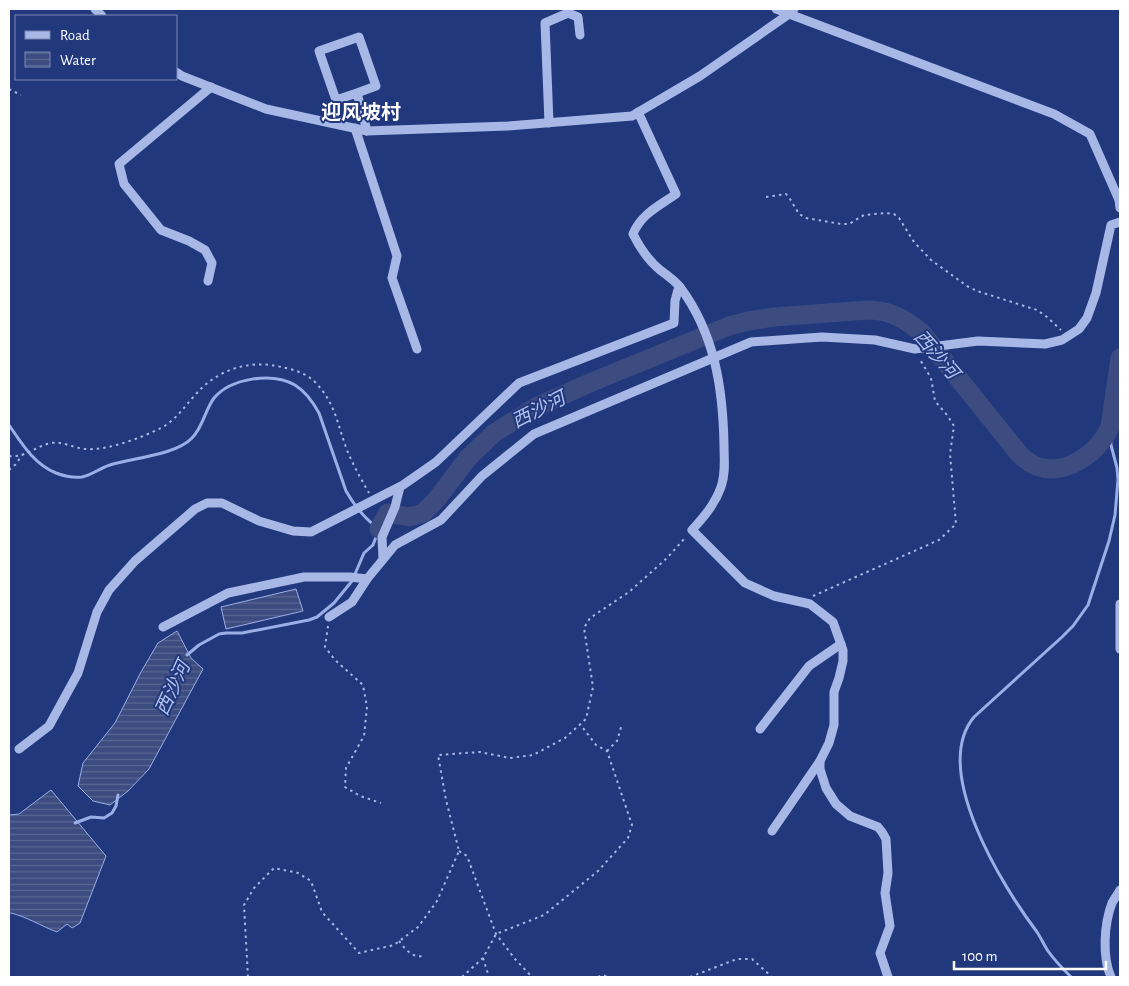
<svg xmlns="http://www.w3.org/2000/svg" width="1129" height="986" viewBox="0 0 1129 986" font-family="'Alegreya Sans','Noto Sans SC',sans-serif">
<defs>
<pattern id="water-rules" width="6" height="5" patternUnits="userSpaceOnUse" patternTransform="scale(1.25)"><rect width="6" height="5" fill="#3c4c80"/><path d="M0 2.5h6" fill="none" stroke="#596793"/></pattern>
</defs>
<rect width="100%" height="100%" fill="#22387d"/>
<g fill="url(#water-rules)" stroke="#9bafe7">
<path d="M296,589L303,611L226,629L221,607Z"/>
<path d="M177,631L191,658L203,669L149,769L128,791L110,805L93,801L78,786L83,763L115,723L141,672L158,643Z"/>
<path d="M51,790L106,856L80,923L72,928L67,924L57,932C41,926 27,917 11,913H9V815L19,814Z"/>
</g>
<g fill="none" stroke-linecap="round" stroke-linejoin="round">
<g stroke="#9bafe7" stroke-width="3">
<path d="M9,425C22,444 34,464 56,473C64,476 74,478 82,477C92,475 100,468 110,465C132,458 176,455 192,438C203,427 205,410 214,398C231,378 272,372 295,385C306,392 313,402 319,413L346,491C354,505 365,519 379,529L373,545L364,553L352,581L334,603L317,617L309,620L242,633H226L219,634L199,645L187,655"/>
<path d="M75,823L91,817L104,818L112,813L116,806L118,795"/>
<path d="M1071,977C1063,969 1055,961 1048,951C1044,945 1041,938 1037,932C1003,887 930,770 974,717L1062,637L1073,626L1088,605L1109,541L1115,515L1118,480L1117,468L1111,445L1110,427"/>
</g>
<path stroke="#3c4c80" stroke-width="19" d="M379,529L388,513L410,517L423,513L436,500L468,458L494,433L536,407L592,382L729,326L748,321L774,317L867,310C890,310 905,319 922,333L1020,455C1025,459 1030,464 1036,466C1066,477 1098,453 1110,427L1120,358"/>
<g stroke="#a7b7e6" stroke-width="2" stroke-dasharray="2.5 4" stroke-linecap="butt">
<path d="M9,89L21,95"/>
<path d="M766,197L786,194L790,199L799,214L806,218L841,224H849L864,215L886,213L894,214L899,218L914,242L931,260L967,286L977,291L1037,310L1047,317L1061,330"/>
<path d="M9,456C25,458 36,446 51,443C63,441 73,448 85,449C106,451 141,438 161,428C176,420 184,407 196,394C217,370 249,359 281,367C292,369 306,373 315,382C336,404 337,424 347,450C353,465 361,479 369,493"/>
<path d="M9,470L16,464L22,455"/>
<path d="M813,596L939,540L956,524L950,454L954,426L947,415L935,401L931,378L919,358"/>
<path d="M328,626L325,647L335,660L363,685L367,707L364,736L346,768L345,787L360,796L381,803"/>
<path d="M607,751L617,741L622,724"/>
<path d="M459,851L467,856L496,934L515,959L532,977"/>
<path d="M399,941C405,949 412,958 423,956"/>
<path d="M483,958L489,977"/>
<path d="M248,977L244,905L254,888L274,868L298,873L311,881L322,912L359,953L394,945L418,927L437,901L459,851L446,800L438,755L480,752L510,758L533,755L565,738L586,719L593,687L584,628L590,618L629,592L667,558L685,538"/>
<path d="M462,977L483,958L496,934L544,915L598,871L628,838L632,825L607,751L596,745L580,724"/>
<path d="M598,977L602,975L609,977"/>
<path d="M690,977L737,959H752L772,977"/>
</g>
<g stroke="#a7b7e6" stroke-width="9">
<path d="M95,9L102,16"/>
<path d="M776,9L1054,114L1090,134L1119,200L1120,208"/>
<path d="M176,72L182,76L266,109L367,131L508,126L632,116L700,76L789,14L794,9"/>
<path d="M357,93L336,100L319,51L359,37L376,86L357,93L367,131"/>
<path d="M638,112L676,194C659,206 641,214 633,234C640,248 648,260 660,270C667,275 675,281 680,287C715,334 723,389 724,445C724,459 726,473 721,487C715,504 704,517 692,530L745,583L774,596L810,604L833,622L843,650V661L839,678L834,692V725L829,743L820,761V769L826,788L836,804L850,816L878,827L882,832L886,839L888,873L885,893L890,926L880,953L888,977"/>
<path d="M549,123L545,23L568,13L578,17L580,35"/>
<path d="M355,128L397,256L392,278L417,349"/>
<path d="M208,281L212,263L205,250L189,241L161,230L124,184L119,164L211,87"/>
<path d="M383,559L382,537L395,507L400,487"/>
<path d="M1120,604V649"/>
<path d="M329,617L352,602L367,579L395,545L441,520L482,476L534,434L751,342L822,337L875,340L915,349L978,341L1045,344L1062,340L1079,329L1087,318L1096,293L1111,225L1120,222"/>
<path d="M163,627L228,593L304,577H350L367,579"/>
<path d="M760,729L809,666L841,644"/>
<path d="M19,749L49,726L78,673L97,612L109,590L135,561L195,509L207,503H222L259,521L293,531L311,532L403,485L436,462L519,383L674,323L675,301L679,286"/>
<path d="M772,831L820,761"/>
<path d="M1111,977C1102,957 1104,924 1112,903C1114,899 1118,894 1120,890"/>
</g>
</g>
<g text-anchor="middle" stroke-width="4" stroke-linejoin="round" paint-order="stroke">
<g font-size="19" font-style="italic" fill="#b2c1ee" stroke="#22387d">
<text transform="translate(937 354) rotate(49)" y="7">西沙河</text>
<text transform="translate(538 409) rotate(-27)" y="7">西沙河</text>
<text transform="translate(172 688) rotate(-65)" y="7">西沙河</text>
</g>
<g font-size="20" font-weight="bold" fill="#fff" stroke="#22387d">
<text x="361" y="119">迎风坡村</text>
</g>
</g>
<rect width="1129" height="986" fill="none" stroke="#ffffff" stroke-width="20"/>
<rect x="15" y="15" width="162" height="65" fill="#22387d" stroke="#7a88b1"/>
<rect x="25" y="31" width="25" height="8" fill="#a7b7e6" stroke="#7a88b1"/>
<text x="60" y="40" font-size="15" fill="#ffffff">Road</text>
<rect x="25" y="52" width="25" height="15" fill="url(#water-rules)" stroke="#7a88b1"/>
<text x="60" y="65" font-size="15" fill="#ffffff">Water</text>
<path d="M954 961v8h152v-8" fill="none" stroke="#ffffff" stroke-width="2.5"/>
<text x="962" y="961" font-size="15" fill="#ffffff" stroke="#22387d" stroke-width="4" paint-order="stroke">100 m</text>
</svg>
